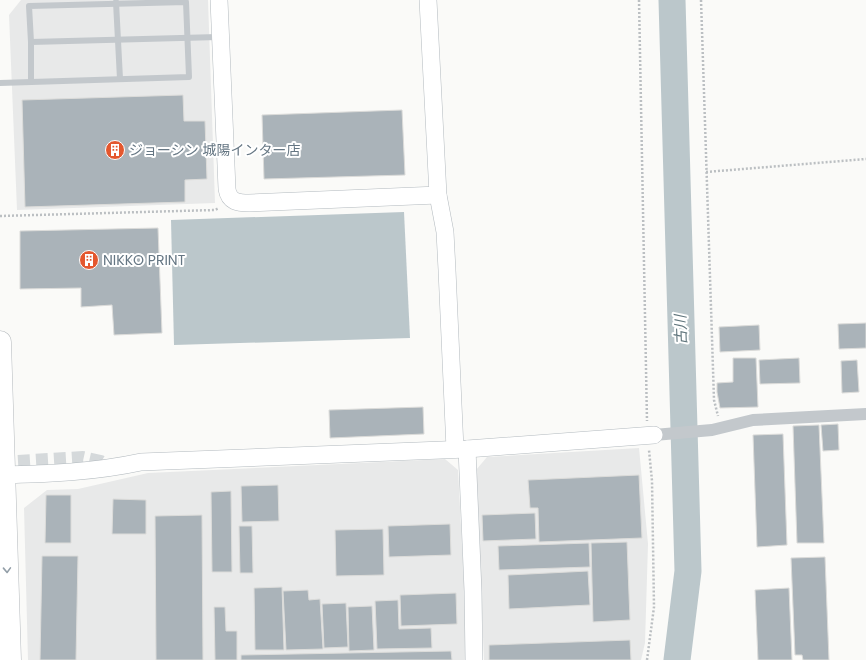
<svg xmlns="http://www.w3.org/2000/svg" width="866" height="660" viewBox="0 0 866 660" font-family="Poppins,'Noto Sans JP',sans-serif">
<rect width="100%" height="100%" fill="#fafaf8"/>
<g fill="#e8e9e9">
<path d="M21,0H208L215,203L17,210L9,15Z"/>
<path d="M639,448L648,544L645,643L641,660H484L476,470L487,457Z"/>
<path d="M445,459L458,470L466,619V660H28L24,508L47,490L78,489L148,473Z"/>
</g>
<path fill="#bbc7cb" d="M404,212L410,338L174,345L171,220Z"/>
<g fill="none" stroke-linecap="round" stroke-linejoin="round">
<path stroke="#bbc7cb" stroke-width="27" d="M672,0L688,571L677,660"/>
</g>
<g fill="#aab3b9" stroke="#dcdcda">
<path d="M183,95L184,121H205L207,179L185,180V202L25,207L22,100Z"/>
<path d="M402,110L405,175L264,179L262,115Z"/>
<path d="M158,228L162,333L114,335L112,305L81,307V288L20,289V231Z"/>
<path d="M866,323V348L839,349L838,324Z"/>
<path d="M759,325L760,350L720,352L719,327Z"/>
<path d="M733,358H756L758,407L720,408L717,392V383L733,382Z"/>
<path d="M799,358L800,383L760,384L759,360Z"/>
<path d="M857,360L859,392L842,393L841,361Z"/>
<path d="M423,407L424,434L330,438L329,410Z"/>
<path d="M838,424L839,450L823,451L821,425Z"/>
<path d="M819,425L824,543H797L793,426Z"/>
<path d="M783,434L787,545L757,547L753,435Z"/>
<path d="M639,475L642,538L539,542L538,508H530L528,480Z"/>
<path d="M278,485L279,521L242,522L241,486Z"/>
<path d="M231,491L232,572H212L211,492Z"/>
<path d="M46,495H71V543H45Z"/>
<path d="M113,499L146,500V534H112Z"/>
<path d="M535,513L536,539L483,541L482,515Z"/>
<path d="M202,515L203,660H156L155,516Z"/>
<path d="M450,524L451,555L389,557L388,526Z"/>
<path d="M239,526H252L253,573H240Z"/>
<path d="M383,529L384,575L336,576L335,530Z"/>
<path d="M627,542L630,620L593,622L591,543Z"/>
<path d="M589,543L590,567L499,570L498,546Z"/>
<path d="M42,556H78L76,660H40Z"/>
<path d="M825,557L829,660H803L802,655H795L791,558Z"/>
<path d="M588,571L590,605L509,609L508,575Z"/>
<path d="M282,587L284,650H255L254,588Z"/>
<path d="M789,588L792,660H758L755,590Z"/>
<path d="M308,590L309,600L320,599L323,649L286,650L283,591Z"/>
<path d="M456,593L457,624L401,626L400,595Z"/>
<path d="M398,600L399,629L431,628L432,648L377,649L375,601Z"/>
<path d="M346,603L348,647L324,648L322,604Z"/>
<path d="M372,606L374,650L349,651L348,607Z"/>
<path d="M214,607H225L226,631H237V660H215Z"/>
<path d="M630,640L631,660H489V645Z"/>
<path d="M451,651L452,660H241V655Z"/>
</g>
<g fill="none" stroke-linecap="round" stroke-linejoin="round">
<path stroke="#d5d9db" stroke-width="12" stroke-dasharray="12 6" stroke-linecap="butt" d="M0,462L83,457L101,461L112,468"/>
<g stroke="#b3babf" stroke-width="18">
<g id="secondary">
<path d="M219,0L227,189C229,202 238,203 249,203L438,195"/>
<path d="M428,0L438,195L445,232L447,270L455,449"/>
<path d="M467,449L473,591L474,660"/>
<path d="M0,475C48,474 95,472 141,462L467,449L654,435"/>
</g>
</g>
<g stroke="#b4b9bd" stroke-width="23">
<path id="highway" d="M0,342L10,660"/>
</g>
<g stroke="#bbbfc2" stroke-width="2.5" stroke-dasharray="2 2" stroke-linecap="butt">
<path d="M639,0L647,421"/>
<path d="M701,0L714,400L718,416"/>
<path d="M706,172L866,159"/>
<path d="M0,216L215,210L219,208"/>
<path d="M647,660L654,607L652,481L649,450"/>
</g>
<g stroke="#c3c8cc" stroke-width="6">
<path d="M116,2L120,79"/>
<path d="M31,82V42L218,37"/>
<path d="M0,83L189,77L186,2L29,6L31,42"/>
</g>
<path stroke="#c3c8cc" stroke-width="12" d="M654,435L712,430L753,420L866,414"/>
<use href="#secondary" stroke="#fff" stroke-width="17"/>
<use href="#highway" stroke="#fff" stroke-width="22"/>
</g>
<defs><path id="oneway-chevron" d="M-2-3.5L2.5 0L-2 3.5" fill="none" stroke-width="1.6" stroke-linecap="round" stroke-linejoin="round"/></defs>
<use stroke="#939fa8" href="#oneway-chevron" transform="translate(7 570) rotate(88)"/>
<defs>
<g id="building-disc" transform="scale(1)"><circle r="9.5" fill="#e4572e" stroke="#fff"/><path d="M-4-6H4V6H1V3H-1V6H-4ZM-2.5-4.3h1.7v1.8h-1.7ZM.8-4.3h1.7v1.8H.8ZM-2.5-1h1.7V.8h-1.7ZM.8-1h1.7V.8H.8Z" fill="#fff"/></g>
</defs>
<g fill-rule="evenodd">
<use href="#building-disc" x="115" y="150"/>
<use href="#building-disc" x="89" y="260"/>
</g>
<g text-anchor="middle" stroke-width="4" stroke-linejoin="round" paint-order="stroke">
<g font-size="14" fill="#657683" stroke="#fff" text-anchor="start">
<text x="129" y="155">ジョーシン 城陽インター店</text>
<text x="103" y="265">NIKKO PRINT</text>
</g>
<g font-size="15" font-style="italic" fill="#60757c" stroke="#fff">
<text transform="translate(681 330) rotate(-92)" y="5">古川</text>
</g>
</g>
</svg>
